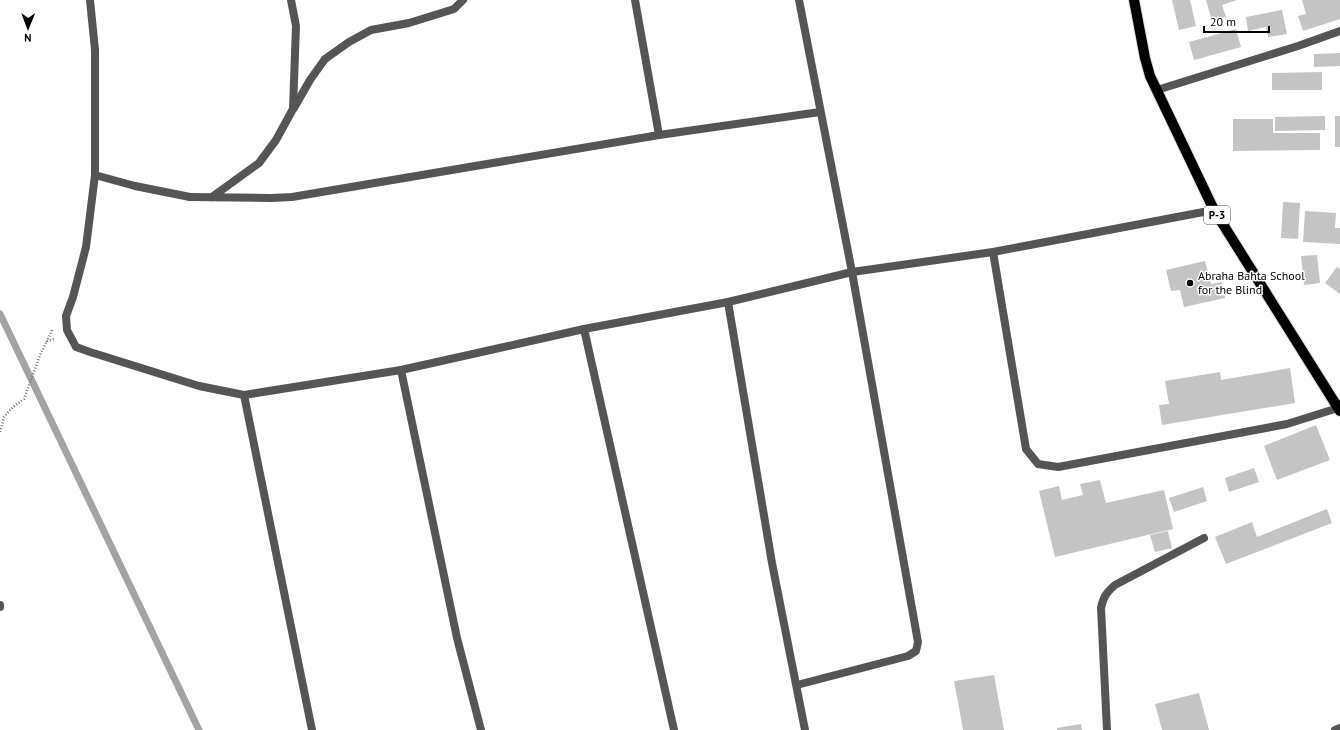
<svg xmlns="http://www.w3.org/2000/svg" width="1340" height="730" viewBox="0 0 1340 730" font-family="'PT Sans',sans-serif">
<rect width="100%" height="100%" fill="#fff"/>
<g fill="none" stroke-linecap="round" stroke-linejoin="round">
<path stroke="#a3a3a3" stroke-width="7" d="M0,314L199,730"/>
</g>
<g fill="#c4c4c4">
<path d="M1172,0H1190L1196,26L1179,30Z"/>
<path d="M1206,0H1237L1222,5L1226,17L1212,21Z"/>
<path d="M1302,0H1340V19L1303,31L1298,16L1306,14Z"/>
<path d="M1282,10L1287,34L1268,37L1266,27L1248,31L1246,17Z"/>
<path d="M1236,29L1241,47L1194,60L1189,42Z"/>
<path d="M1340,53V66L1314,67V54Z"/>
<path d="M1322,72V90H1272V73Z"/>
<path d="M1325,116V130L1275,131V117Z"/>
<rect x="1335" y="116" width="5" height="31"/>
<path d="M1233,119H1273V133H1320V150L1233,151Z"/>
<path d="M1283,202L1300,203L1298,239L1281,238Z"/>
<path d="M1305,211L1336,213L1335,228H1340V244L1303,242Z"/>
<path d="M1317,255L1320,283L1304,285L1301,256Z"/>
<path d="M1205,261L1211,284L1222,282L1225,298L1184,307L1180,290L1171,291L1166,270Z"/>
<path d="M1337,267L1340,269V294L1325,283Z"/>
<path d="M1290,368L1295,403L1162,425L1159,405L1169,404L1165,381L1220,372L1221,380Z"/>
<path d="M1316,425L1330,460L1277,480L1264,446Z"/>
<path d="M1254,468L1259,482L1229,492L1225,478Z"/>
<path d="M1100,480L1106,503L1164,490L1173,529L1055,557L1039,491L1059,486L1062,500L1083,495L1080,484Z"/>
<path d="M1203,487L1207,501L1174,512L1169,498Z"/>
<path d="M1327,509L1332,523L1226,564L1215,537L1252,522L1257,537Z"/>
<path d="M1168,531L1172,548L1155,552L1150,535Z"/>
<path d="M994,675L1004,730H963L954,681Z"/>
<path d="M1199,693L1209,730H1162L1155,704Z"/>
<path d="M1081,724L1082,730H1057V728Z"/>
</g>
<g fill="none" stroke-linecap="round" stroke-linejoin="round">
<g stroke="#dbdbdb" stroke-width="12">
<path id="primary" d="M1134,0L1145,58L1150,76L1214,210L1340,411"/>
</g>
<g stroke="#777" stroke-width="2.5" stroke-dasharray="1 2" stroke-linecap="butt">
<path d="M52,330L47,341L55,339"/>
<path d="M0,432L4,417L13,407L24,399L40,355L47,341"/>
</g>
<g stroke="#555" stroke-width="8">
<path d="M95,175L135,186L190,197"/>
<path d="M1107,730L1101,608C1103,597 1107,592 1115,585L1204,538"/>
<path d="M1335,730L1340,728"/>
</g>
<g stroke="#555" stroke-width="8">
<path d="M90,0L95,50V175L86,247L73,297L66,316L67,330L76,347L90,352L199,386L244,395L312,730"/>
<path d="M635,0L659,135"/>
<path d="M1157,90L1298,46L1340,31"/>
<path d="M294,108L310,80L325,59L349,42L371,30L409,23L454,9L463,0"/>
<path d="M190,197L271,198L292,197L659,135L820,112"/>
<path d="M212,197L259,163L276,140L293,109L296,26L291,0"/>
<path d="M993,252L1026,449L1038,464L1058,467L1287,424L1338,408L1340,404"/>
<path d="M728,302L772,563L805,730"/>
<path d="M584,329L674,730"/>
<path d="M401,370L457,638L481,730"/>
<path d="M244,395L401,370L584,329L728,302L852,272L993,252L1214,210"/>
<path d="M0,605V607"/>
<path d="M797,685L908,656L916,651L918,642L852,272L799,0"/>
</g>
<use href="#primary" stroke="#000" stroke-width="10"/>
</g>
<circle fill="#000" stroke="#fff" stroke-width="1.5" cx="1190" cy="283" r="4"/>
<g text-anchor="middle" stroke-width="3" stroke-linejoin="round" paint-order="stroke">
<rect fill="#fff" stroke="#4c4c4c" stroke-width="1" x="1204" y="206" width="26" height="18" rx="3"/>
<g font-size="11" font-weight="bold" fill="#000">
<text x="1217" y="219">P-3</text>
</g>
<g font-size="12" fill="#000" stroke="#fff" text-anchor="start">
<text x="1198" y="280">Abraha Bahta School<tspan x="1198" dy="14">for the Blind</tspan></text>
</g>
</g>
<g transform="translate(28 28) rotate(181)" stroke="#ffffff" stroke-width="3" paint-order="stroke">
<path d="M0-3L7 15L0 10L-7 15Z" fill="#000000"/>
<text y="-6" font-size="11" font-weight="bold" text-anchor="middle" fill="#000000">N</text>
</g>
<path d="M1204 26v6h65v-6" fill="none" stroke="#000000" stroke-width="2"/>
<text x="1210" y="26" font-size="12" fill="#000000" stroke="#ffffff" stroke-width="3" paint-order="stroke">20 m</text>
</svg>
